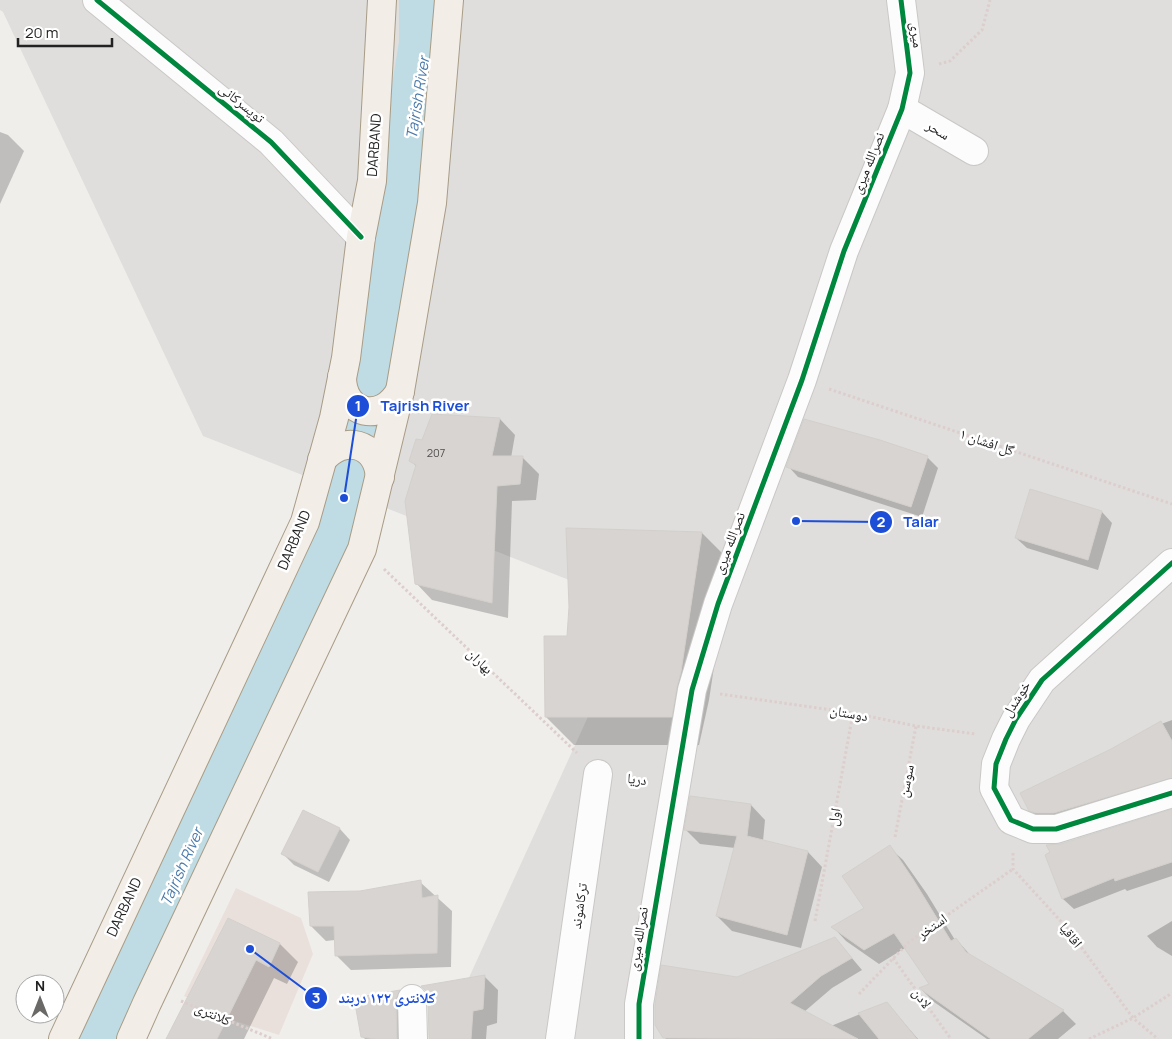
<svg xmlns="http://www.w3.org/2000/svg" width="1172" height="1039" viewBox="0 0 1172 1039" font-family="Manrope,'Noto Naskh Arabic',sans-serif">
<rect width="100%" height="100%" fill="#f0eeeb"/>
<path fill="#dfdedc" d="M0,0H1172V1039H441L638,607L203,436L3,12L0,10Z"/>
<path fill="#eae0db" d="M236,888L301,918L313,954L279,1035L235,1021L184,996Z"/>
<g fill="#0003">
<path d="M0,132L8,135L24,151L0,204Z"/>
<path d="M500,419L515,435L511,458H523L539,474L536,500L512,501L508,618L432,600L416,583L417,467L410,460L423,442Z"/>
<path d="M880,442L928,458L938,468L922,517L798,477L788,466Z"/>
<path d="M1031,490L1102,512L1112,523L1098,570L1027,548L1016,538Z"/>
<path d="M702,533L730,561L709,700L699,745H574L546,717L568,637Z"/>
<path d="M1172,720V790L1042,821L1030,810L1112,750L1153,727Z"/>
<path d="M751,805L765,820L763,841L808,852L822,867L801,948L732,931L717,916L735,848L700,844L686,830Z"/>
<path d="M304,811L340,829L350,840L329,882L294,865L283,854Z"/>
<path d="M1172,811V876L1127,891L1125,889L1074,909L1063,899L1046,855L1061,845Z"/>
<path d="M889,847L903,860L927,894L955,940L956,939L973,958L1063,1011L1076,1024L1058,1039H987L934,1002L921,989L931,985L905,948L879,964L846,941L833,927L865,908Z"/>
<path d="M420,882L452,911L451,967L351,970L336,955L335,940L326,941L311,926L360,892Z"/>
<path d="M228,919L280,944L298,962L287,984L274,978L244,1039H168Z"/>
<path d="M1172,921V956L1157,947L1147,936Z"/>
<path d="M835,938L862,970L832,988L804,1012L831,1026L887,1003L918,1039H666L664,1037L737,978Z"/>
<path d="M484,976L498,990L497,1023L487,1026L486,1039H429V998Z"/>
<path d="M399,991L410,1002L408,1039H365L362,1036Z"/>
</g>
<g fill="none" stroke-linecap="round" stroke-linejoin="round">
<path stroke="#bfdbe3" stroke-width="56" d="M107,1039L344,498L367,408L427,44V0"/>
</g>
<g fill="#d7d4d2" stroke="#d3d0cc">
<path d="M432,414L500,418L492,456H523L520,484L497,486L492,603L415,584L405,501L416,465L409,461L416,439L422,440Z"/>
<path d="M804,419L880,440L928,456L911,507L786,467Z"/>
<path d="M1030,489L1102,511L1088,560L1015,538Z"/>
<path d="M566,528L702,532L681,672L677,687L672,717H545L544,636H567L569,607Z"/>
<path d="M1161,721L1172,741V778L1054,813H1036L1029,811L1020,793L1111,749Z"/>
<path d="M690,796L751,804L747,836L808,851L787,935L716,916L737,836L684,830Z"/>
<path d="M1172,809V862L1115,881L1114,878L1062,899L1045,855L1050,852L1046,845L1061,844Z"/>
<path d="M303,810L340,828L318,872L281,854Z"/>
<path d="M890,845L913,879L951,941L956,938L966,952L1064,1010L1028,1039H991L919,988L929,984L894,933L864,950L831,927L864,908L842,876Z"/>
<path d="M421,880L422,898L438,895L437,953L335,956L334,926H310L308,892L360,891Z"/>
<path d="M228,918L280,943L269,967L256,960L217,1039H166Z"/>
<path d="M835,937L852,958L821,976L790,1003L858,1039L663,1038L655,1025V1005L661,965L737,977Z"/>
<path d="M485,975L483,1009L473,1011L471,1039H429L428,999L426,991L421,986Z"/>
<path d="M400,990L396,999L397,1039H376L361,1037L354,998Z"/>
<path d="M887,1002L917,1039H879L858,1013Z"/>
</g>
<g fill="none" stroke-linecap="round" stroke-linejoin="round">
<g stroke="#c9c8c7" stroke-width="30">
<g id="minor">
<path d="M97,0L271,142L361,237"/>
<path d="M902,109L974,151"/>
<path d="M1172,563L1042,680L1016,719L1006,739L996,764L994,788L1011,820L1033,829H1056L1172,793"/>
<path d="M412,999L413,1039"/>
<path d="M560,1039L598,774"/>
<path d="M639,1039V1004L692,690L718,604L802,380L844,251L902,109L910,73L901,0"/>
</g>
</g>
<g stroke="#a79c86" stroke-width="30">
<g id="major">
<path d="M342,377C342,415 382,424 400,391"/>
<path d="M322,460C343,434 377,442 380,477"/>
<path d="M63,1039L305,522L334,418L346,358L361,237L372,181L382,0"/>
<path d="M131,1039L147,1003L362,549L400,391L432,203L449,0"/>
</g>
</g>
<g stroke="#dccecd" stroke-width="3" stroke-dasharray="2.5 2.5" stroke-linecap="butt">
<path d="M939,64L950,61L982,30L990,0"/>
<path d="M829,389L1172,504"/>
<path d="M384,569L577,753"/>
<path d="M720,694L853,713L916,726L976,734"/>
<path d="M627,777L648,780"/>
<path d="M895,837L916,726"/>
<path d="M1013,853V869L1068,929L1133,1018L1158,1039"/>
<path d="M815,921L853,713"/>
<path d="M893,958L951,1039"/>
<path d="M859,994L909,942L1013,869"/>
<path d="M181,1001L273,1039"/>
<path d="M1089,1039L1133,1018L1172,993"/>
</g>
<use href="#minor" stroke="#fdfcfc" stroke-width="28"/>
<use href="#major" stroke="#f3ede7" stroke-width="28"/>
<g stroke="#fff" stroke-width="8">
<g id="cycleway">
<path d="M97,0L271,142L361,237"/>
<path d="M1172,563L1042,680L1016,719L1006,739L996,764L994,788L1011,820L1033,829H1056L1172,793"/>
<path d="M639,1039V1004L692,690L718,604L802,380L844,251L902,109L910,73L901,0"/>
</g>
</g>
<use href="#cycleway" stroke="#00873e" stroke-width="5"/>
</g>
<g text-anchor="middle" stroke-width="5" stroke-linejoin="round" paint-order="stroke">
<g font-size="11" fill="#4f4e4e">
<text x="436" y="457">207</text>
</g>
<g font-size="14" fill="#222" stroke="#fff">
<text transform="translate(917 35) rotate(83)" y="5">میری</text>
<text transform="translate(242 103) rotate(39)" y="5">تویسرکانی</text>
<text transform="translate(938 130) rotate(31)" y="5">سحر</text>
<text transform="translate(374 145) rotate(-86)" y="5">DARBAND</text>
<text transform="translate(868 163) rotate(-68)" y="5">نصرالله میری</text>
<text transform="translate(987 442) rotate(19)" y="5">گل افشان ۱</text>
<text transform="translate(294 540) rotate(-67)" y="5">DARBAND</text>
<text transform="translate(729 543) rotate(-69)" y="5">نصرالله میری</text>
<text transform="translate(480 661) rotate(44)" y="5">بهاران</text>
<text transform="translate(1016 699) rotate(-57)" y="5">خوشدل</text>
<text transform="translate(849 713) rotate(10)" y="5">دوستان</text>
<text transform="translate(637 779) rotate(7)" y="5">دریا</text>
<text transform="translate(906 781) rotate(-79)" y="5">سوسن</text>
<text transform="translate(834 817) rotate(-80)" y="5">اول</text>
<text transform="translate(579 906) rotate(-82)" y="5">ترکاشوند</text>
<text transform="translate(124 907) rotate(-65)" y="5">DARBAND</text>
<text transform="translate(932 926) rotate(-35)" y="5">استخر</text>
<text transform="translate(1071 935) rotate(52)" y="5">اقاقیا</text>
<text transform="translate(638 939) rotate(-81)" y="5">نصرالله میری</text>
<text transform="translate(922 998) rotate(54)" y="5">لادن</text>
<text transform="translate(213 1014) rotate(23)" y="5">کلانتری</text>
</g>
<g font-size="15" font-style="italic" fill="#4a7aab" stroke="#fff">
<text transform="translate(418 98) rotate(-81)" y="5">Tajrish River</text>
<text transform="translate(182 867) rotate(-66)" y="5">Tajrish River</text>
</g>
</g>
<path fill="none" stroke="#1d4ed8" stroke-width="2" d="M344 498L358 406M796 521L881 522M250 949L316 998"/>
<g fill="#1d4ed8" stroke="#fff" stroke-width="2">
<circle cx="344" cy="498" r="5"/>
<circle cx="796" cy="521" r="5"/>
<circle cx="250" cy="949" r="5"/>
<circle cx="358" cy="406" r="12"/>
<circle cx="881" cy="522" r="12"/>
<circle cx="316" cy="998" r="12"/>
</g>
<g font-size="15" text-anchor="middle" font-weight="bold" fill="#fff">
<text x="358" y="411">1</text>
<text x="881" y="527">2</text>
<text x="316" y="1003">3</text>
</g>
<g font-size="15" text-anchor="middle" font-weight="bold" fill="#1d4ed8" stroke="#fff" stroke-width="5" stroke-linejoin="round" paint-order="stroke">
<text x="425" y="411">Tajrish River</text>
<text x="921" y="527">Talar</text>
<text x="387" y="1003">کلانتری ۱۲۲ دربند</text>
</g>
<g transform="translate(40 999)"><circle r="24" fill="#ffffff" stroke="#a7a7a7"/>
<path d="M0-4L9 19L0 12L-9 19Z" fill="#6a6968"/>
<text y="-8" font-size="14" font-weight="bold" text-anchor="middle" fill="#222222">N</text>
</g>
<path d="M18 38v8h94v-8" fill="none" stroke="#222222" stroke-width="2.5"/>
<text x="25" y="38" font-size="15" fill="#222222" stroke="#ffffff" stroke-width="4" paint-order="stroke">20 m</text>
</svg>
